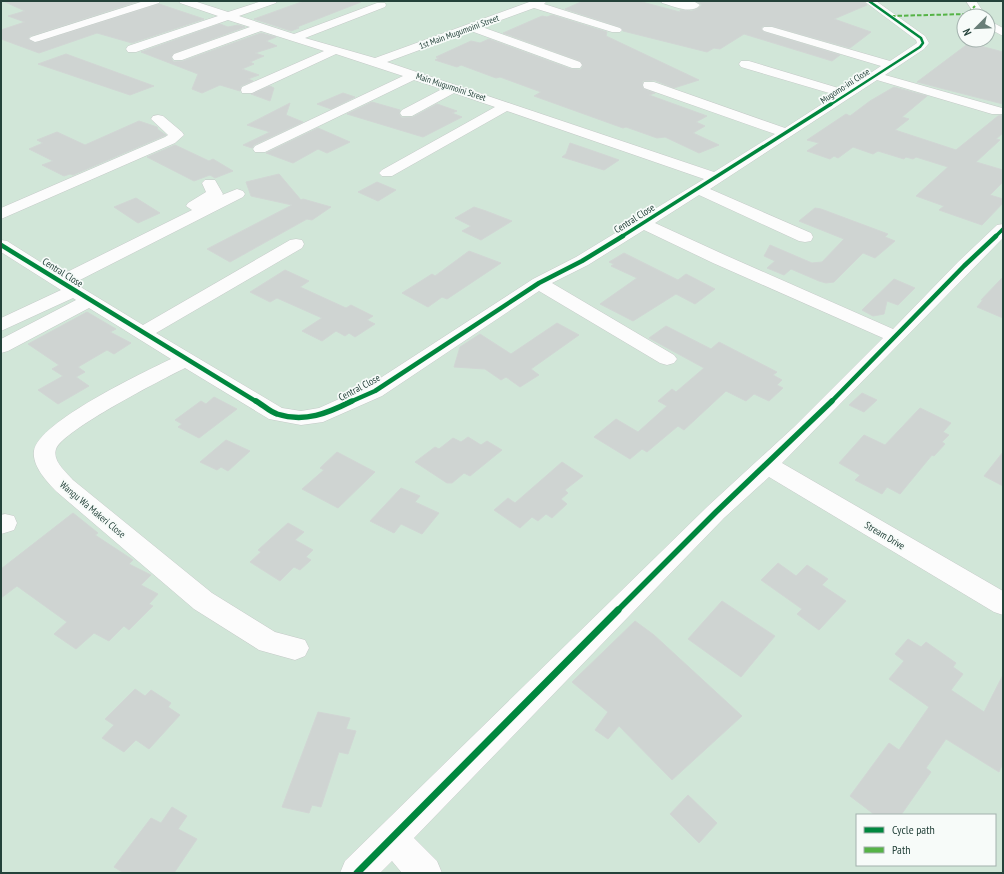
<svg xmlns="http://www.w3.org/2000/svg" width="1004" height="874" viewBox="0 0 1004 874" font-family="'PT Sans Narrow',sans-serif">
<rect width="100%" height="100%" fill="#e8edeb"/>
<path fill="#d1e6d8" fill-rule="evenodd" d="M1,1H1003V873H1ZM964,16H988V40H964ZM857,815H995V865H857Z"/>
<g fill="#cfd4d2" stroke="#d1d6d4">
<path d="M3,1H139L30,36L28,39L35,43L159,4L204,19L132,43L97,33L39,53L1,39V30L25,22L8,16L25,11Z"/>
<path d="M304,1H361V2L297,27L299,28L291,31L254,19Z"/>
<path d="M583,1H638L680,12V10L692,11L697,9L702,5L696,1H863L867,5L834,19L871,32L850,48L772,26H764L761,28L764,32L840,55L832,61L744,34L720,49L714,48L707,52L623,31L620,27L565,9Z"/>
<path d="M552,15L607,32L606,36L699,80L674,88L654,80L643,81L642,85L644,89L655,93L649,95L707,116L696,122L705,126L693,133L719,145L699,153L665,137L657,138L626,127L623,128L534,96L541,92L500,77L496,78L461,65L457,67L435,60L439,58L436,57L471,41L480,43L489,39L571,69L580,70L583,66L580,61L503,33L542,16L547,17Z"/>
<path d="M220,24L228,27L238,25L245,27L174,53L171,58L174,62L183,61L261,33L276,37L266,41L277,46L255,53L264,56L250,62L254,64L242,69L259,75L248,79L253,81L241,86L240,91L220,85L202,93L192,89L198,74L141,52Z"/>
<path d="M969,43L1003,52V104L917,82Z"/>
<path d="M66,54L154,86L130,95L38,64Z"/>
<path d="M270,86L274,88L270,101L251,94Z"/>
<path d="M894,87L927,96L902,117L909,119L895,130L956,150L998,116L1003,115V133L996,139L1000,140L976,162L1003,170V182L990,195L1003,199V203L982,225L939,210L944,206L916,196L948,167L916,157L913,159L906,157L904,159L878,151L873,154L853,147L838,158L834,156L830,159L807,151L819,143L807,140L846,114L850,116L870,101Z"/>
<path d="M343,93L355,97L331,109L317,104Z"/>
<path d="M372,102L400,110L399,114L402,118L413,117L437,104L457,111L452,113L462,117L423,137L347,114Z"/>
<path d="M290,103L286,115L303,122L254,145L252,148L243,145L270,132L247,125Z"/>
<path d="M139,121L157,127L158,128L157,129L166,135L73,175L70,174L64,176L42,165L53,161L29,149L43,143L37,140L57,132L85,145Z"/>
<path d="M318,128L350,142L327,153L318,149L293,163L266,153Z"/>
<path d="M570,143L602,154L619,160L604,170L562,157L566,154Z"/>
<path d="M175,145L209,161L213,159L233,171L215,178L210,175L194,181L147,157Z"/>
<path d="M279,174L301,200L303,199L331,207L312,220L307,219L230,262L207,249L292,205L251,196L246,182Z"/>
<path d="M377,182L396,190L378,201L358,192Z"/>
<path d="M136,198L160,213L138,223L114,207Z"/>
<path d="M474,207L486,211L512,221L481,240L462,231L471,226L455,218Z"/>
<path d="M815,208L821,209L888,234L885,237L895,241L875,258L863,253L834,282L826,283L819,281L791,269L784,275L767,268L775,261L764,256L770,245L812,263L822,262L844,239L799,221Z"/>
<path d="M469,251L501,263L447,299L442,297L428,307L402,293L432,274L435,276Z"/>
<path d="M624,253L678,280L686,274L715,289L695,304L676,294L633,321L600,304L637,278L611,266L614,264L609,262Z"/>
<path d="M285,270L309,281L300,287L346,308L351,305L373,316L367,320L375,324L355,337L349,333L345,336L336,331L322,341L302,331L322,318L277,298L270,302L250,292Z"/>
<path d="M1003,277V318L977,307L983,300H981Z"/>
<path d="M894,279L915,288L898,305L887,301L884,314L873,316L862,310Z"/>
<path d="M87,312L116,329L110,332L131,343L114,354L107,350L78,367L85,372L76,377L89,386L58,404L38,390L63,376L52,369L59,365L28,344Z"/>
<path d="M557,323L579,335L531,369L539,375L520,387L506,377L501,380L485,369L454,367L460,347L480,334L511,354Z"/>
<path d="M666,326L711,349L719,342L777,372L773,375L782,380L777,385L783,388L769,401L754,394L746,401L726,391L684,430L678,426L647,452L642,449L630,459L594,437L616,419L638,432L667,406L658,401L672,389L676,392L704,368L649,338Z"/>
<path d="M862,393L877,400L864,412L849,405Z"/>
<path d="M214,397L237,409L199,438L178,427L182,424L175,420L201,401L206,404Z"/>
<path d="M920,408L951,423L943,432L949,435L942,442L945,444L934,456L932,455L900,494L887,487L882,494L855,480L860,475L839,463L864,435L885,445Z"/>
<path d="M468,437L481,445L487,441L502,450L470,476L464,473L452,483H447L415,462L435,447L439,449L453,438L461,442Z"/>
<path d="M226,440L250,451L228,471L221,467L217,470L200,462Z"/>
<path d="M337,452L375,472L338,508L302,489L324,470L320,468Z"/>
<path d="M1003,452V486L984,476Z"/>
<path d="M562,462L583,476L565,490L568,493L561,499L567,504L552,518L546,514L538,521L532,517L520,528L494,510L508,498L515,503Z"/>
<path d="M401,488L420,496L415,502L439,513L422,534L401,524L394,533L370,521Z"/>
<path d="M73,513L98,533L95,535L133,560L129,564L151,575L141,585L158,594L149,604L153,606L129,630L124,626L109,641L94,633L76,649L54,634L67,622L17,586L1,598V569Z"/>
<path d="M288,523L304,532L295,540L313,550L306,557L311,560L300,570L294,567L280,581L250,562L261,552L258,550Z"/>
<path d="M778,563L796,576L807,565L828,579L822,585L846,601L819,630L797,614L802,609L761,580Z"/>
<path d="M722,601L775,636L741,677L688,639Z"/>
<path d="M635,621L654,635L742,716L672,780L619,726L608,739L595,730L608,712L572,682Z"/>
<path d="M908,639L921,647L926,642L956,663L953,667L963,674L951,690L984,712L1003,675V763L999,772L946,739L926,768L931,772L901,815H875L850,796L889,743L899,750L929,707L889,679L904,661L895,654Z"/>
<path d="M135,689L145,696L151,690L171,703L168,707L180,715L149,749L136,740L124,752L102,738L114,725L105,719Z"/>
<path d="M318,712L350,718L346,729L356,731L348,754L339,752L321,807L312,805L309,813L282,807Z"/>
<path d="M688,795L717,823L699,843L670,814Z"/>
<path d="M172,807L187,816L178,829L197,839L174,873H124L114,867L151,818L161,823Z"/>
</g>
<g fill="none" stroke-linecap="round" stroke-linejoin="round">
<g stroke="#c5cac8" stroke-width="1">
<g id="minor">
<path d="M144,1H160L159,3L39,41L35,42L29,39L31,37Z"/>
<path d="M179,1H194L228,12L262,1H277L276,3L239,16L294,34L377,3H385L386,5L385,7L305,38L375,58L532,1H547L544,4L620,28L622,30L620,32H612L534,8L482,27L580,62L582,65L580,68H572L471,31L387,62L714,172L775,134L644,88L643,85L644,82H654L785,128L836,95L741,67L739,64L741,61H749L845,90L881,66L764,31L762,29L764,27H772L890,61L917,43L916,40L864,1H876L925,36L929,43L924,49L885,75L1002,108V114H992L877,80L710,189L811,233L813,237L811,241L805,242L799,241L699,195L655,223L725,255L893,329L958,262L997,225L1003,224V238L782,463L1003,591V615L994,612L769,477L724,518L414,838L437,861L442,873H402L392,861L380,873H340L345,861L708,506L794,427L883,338L713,263L644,230L588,265L552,283L674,355L677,359L674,363L667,365L660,363L539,291L382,396L323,422L301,425L269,419L185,368C163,379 63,430 56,449C52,461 66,472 73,480L212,593L275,632L305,640L309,648L305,656L295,660L259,650L194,609L57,492C47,482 32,466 34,451C38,422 144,372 171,359L89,308L8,351L1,353V339L76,300L73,298L1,331V318L61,290L1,252V240L7,241L61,275L192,210L186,206L188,203L206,192L202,183L205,180H215L223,194L222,195L237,189L243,191L245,194L243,197L74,283L143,325L290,240L296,239L302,240L304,244L302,248L156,333L282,408L301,411L319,408L368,386L533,279L576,257L704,179L507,111L392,176H382L379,173L382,170L495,107L454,93L412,116H402L400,113L402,110L442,89L414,80L265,152H255L253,149L255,146L403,76L336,54L252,93H242L241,90L242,87L324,51L261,31L182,60H174L172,57L174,54L250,27L228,20L136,52H128L126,49L128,46L218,16L180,3Z"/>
<path d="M661,1L695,2L700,5C692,15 673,6 662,3Z"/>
<path d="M966,1H976L986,16H976Z"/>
<path d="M988,20L1003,28V36L988,28Z"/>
<path d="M158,115L163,116L182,132L184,135L175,143L1,219V208L165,137L168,135L151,119L153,116Z"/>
<path d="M5,514L14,516L17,523L14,530L1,534V515Z"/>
</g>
</g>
<use href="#minor" fill="#fcfcfc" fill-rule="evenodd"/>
<path stroke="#55b346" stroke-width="2" stroke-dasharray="4.5 2" stroke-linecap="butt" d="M891,16L967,14L975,6"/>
<g stroke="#f7fbf9" stroke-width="4">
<path id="cycleway-far4" d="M830,105L920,47L923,43L921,38L869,1"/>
</g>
<g stroke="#f7fbf9" stroke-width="5">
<g id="cycleway-far3">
<path d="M621,237L831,104"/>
<path d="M995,237L1003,229"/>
</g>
</g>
<g stroke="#f7fbf9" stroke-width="6">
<g id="cycleway-far2">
<path d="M1,245L257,402"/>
<path d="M350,402L375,391L539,283L582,261L623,236"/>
<path d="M831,402L964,266L996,236"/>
</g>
</g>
<g stroke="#f7fbf9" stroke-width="8">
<g id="cycleway-far1">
<path d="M256,401C263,405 270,412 277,414C305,423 328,413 352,401"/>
<path d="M617,611L716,512L832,401"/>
</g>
</g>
<g stroke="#f7fbf9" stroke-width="10">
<path id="cycleway" d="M357,873L618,610"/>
</g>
<use href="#cycleway-far4" stroke="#00873e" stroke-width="2.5"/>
<use href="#cycleway-far3" stroke="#00873e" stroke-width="3.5"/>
<use href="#cycleway-far2" stroke="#00873e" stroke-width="4.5"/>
<use href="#cycleway-far1" stroke="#00873e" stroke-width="5.5"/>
<use href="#cycleway" stroke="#00873e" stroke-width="7"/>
</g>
<g text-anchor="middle" stroke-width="3.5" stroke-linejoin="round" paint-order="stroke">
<g font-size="9" fill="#24423a" stroke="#f7fbf9">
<text transform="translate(459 32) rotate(-20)" y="3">1st Main Mugumoini Street</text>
<text transform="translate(845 86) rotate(-33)" y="3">Mugomo-ini Close</text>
<text transform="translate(451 87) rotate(18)" y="3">Main Mugumoini Street</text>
</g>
<g font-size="10" fill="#24423a" stroke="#f7fbf9">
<text transform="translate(634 218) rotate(-32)" y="4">Central Close</text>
<text transform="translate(63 272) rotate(32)" y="4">Central Close</text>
<text transform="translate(359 387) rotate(-28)" y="4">Central Close</text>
<text transform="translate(93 509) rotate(40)" y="4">Wangu Wa Makeri Close</text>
<text transform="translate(885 535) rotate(31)" y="4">Stream Drive</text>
</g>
</g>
<rect width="1004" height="874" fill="none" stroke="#24423a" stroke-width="4"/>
<rect x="856" y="814" width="140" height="52" fill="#f7fbf9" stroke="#a3b1ad"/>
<rect x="864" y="827" width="20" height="6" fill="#00873e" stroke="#a3b1ad"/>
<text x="892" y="834" font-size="12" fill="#24423a">Cycle path</text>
<rect x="864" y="847" width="20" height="6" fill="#55b346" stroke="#a3b1ad"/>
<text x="892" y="854" font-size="12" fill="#24423a">Path</text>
<g transform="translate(976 28) rotate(246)"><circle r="19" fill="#f7fbf9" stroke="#a3b1ad"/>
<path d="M0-3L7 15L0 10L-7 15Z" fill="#697e78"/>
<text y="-6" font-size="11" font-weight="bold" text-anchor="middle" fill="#24423a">N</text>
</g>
</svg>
